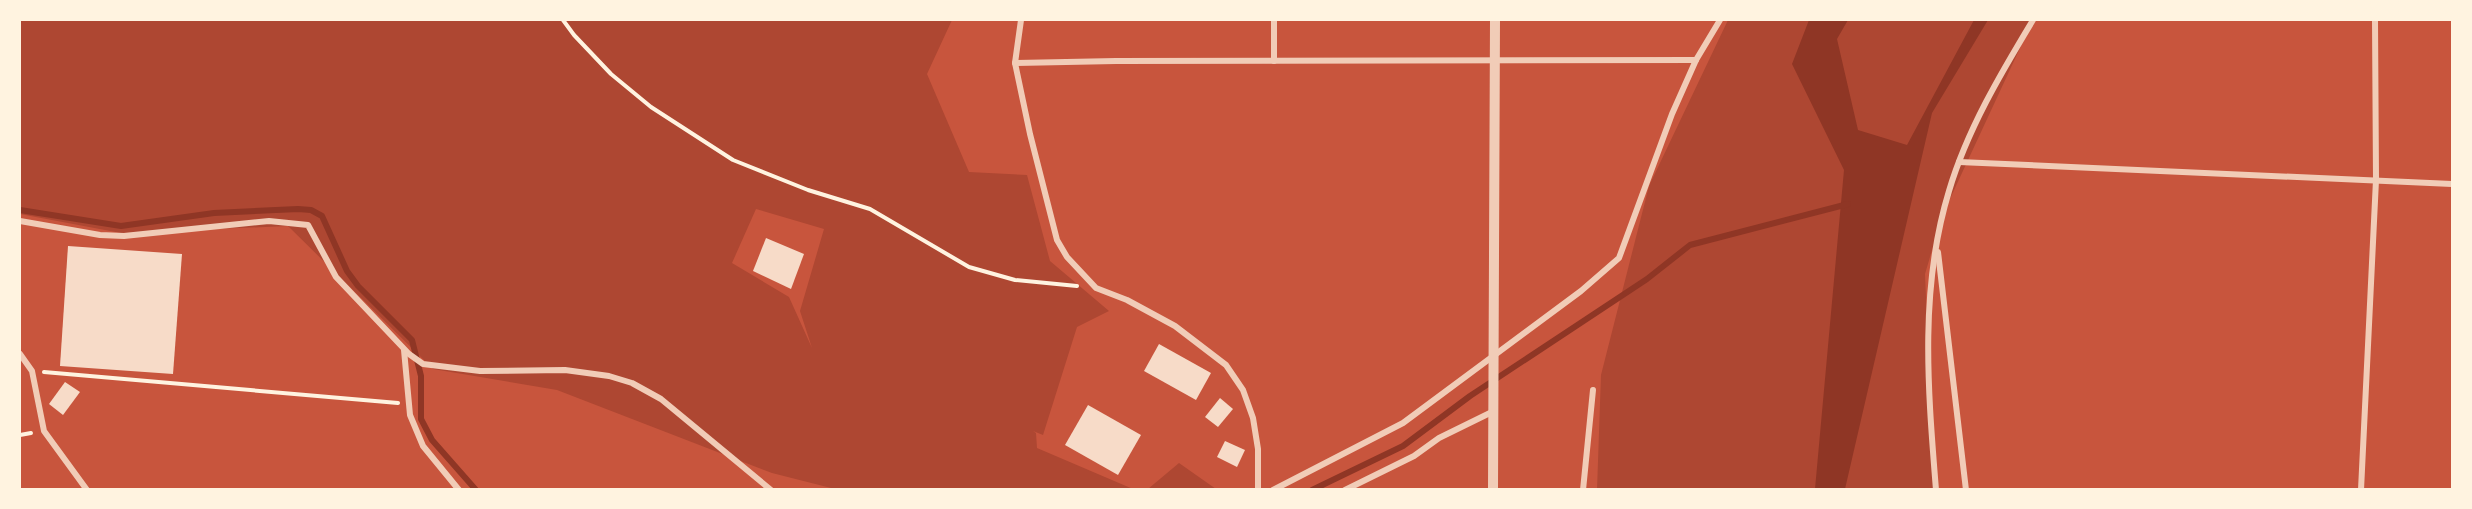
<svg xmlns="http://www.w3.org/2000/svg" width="2472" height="509" viewBox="0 0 2472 509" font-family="'Nunito Sans',sans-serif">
<rect width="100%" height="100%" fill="#c8553d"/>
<g fill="#ae4732" fill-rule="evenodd">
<path d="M20,20H952L927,74L969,172L1027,175L1050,261L1109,311L1077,327L1043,435L1033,431L1036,433L1037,448L1133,489H835L772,473L557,390L433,369L288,226L121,233L20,214ZM756,209L824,229L800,311L812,348L789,297L732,263Z"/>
<path d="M1728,20H2033L1942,216L1925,274L1934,489L1597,490L1601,375L1649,186Z"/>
<path d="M1179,463L1216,489H1148Z"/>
</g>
<path fill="#8f3625" d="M1809,20H1848L1837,39L1858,130L1907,145L1974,20H1988L1932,113L1845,489H1815L1844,170L1792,64Z"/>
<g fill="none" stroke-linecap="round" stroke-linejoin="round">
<g stroke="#8f3625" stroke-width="6">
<path d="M20,210L121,226L214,213L298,209L311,210L322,216L347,271L358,286L412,340L421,376V419L432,440L476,490"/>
<path d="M1312,490L1403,446L1470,396L1647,279L1690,245L1848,204"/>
</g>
</g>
<g fill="#f7dbc8">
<path d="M766,238L804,254L791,289L753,271Z"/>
<path d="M68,246L182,254L173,374L60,366Z"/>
<path d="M1159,344L1211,373L1196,400L1144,371Z"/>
<path d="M65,382L80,392L63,415L49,404Z"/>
<path d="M1220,398L1233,409L1218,427L1205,417Z"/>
<path d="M1088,405L1141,435L1118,475L1065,445Z"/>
<path d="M1225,441L1245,450L1237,467L1217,457Z"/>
</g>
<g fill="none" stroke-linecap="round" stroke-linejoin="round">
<g stroke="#fff3e0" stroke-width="4">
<path d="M563,20L574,35L611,74L651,107L733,160L808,190L870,209L969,267L1015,280L1077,286"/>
<path d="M44,372L398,403"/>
<path d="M20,435L31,433"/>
</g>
<g stroke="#f1ccb7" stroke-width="6">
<path d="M1021,20L1015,63L1030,134L1057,240L1067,257L1096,288L1127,300L1175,326L1226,365L1243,390L1253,418L1258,449V490"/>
<path d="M1274,61V20"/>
<path d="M1015,63L1116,61L1696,60"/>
<path d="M1959,162L2452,184"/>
<path d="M20,221L100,235L124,236L269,221L308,225L336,277L409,354L423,364L480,371L565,370L609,376L632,383L661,399L771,490"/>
<path d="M1938,252L1966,490"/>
<path d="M404,350L410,415L423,446L459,490"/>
<path d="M20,354L32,371L44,431L87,490"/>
<path d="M1273,490L1403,423L1581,291L1619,258L1672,114L1696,60L1720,20"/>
<path d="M1345,490L1414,456L1439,438L1494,411"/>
<path d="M1583,490L1593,390"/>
<path d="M1936,490C1928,390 1919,289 1949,191C1967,130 2001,73 2033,20"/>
<path d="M2361,490L2376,180L2375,20"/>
</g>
<path stroke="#f1ccb7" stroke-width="10" d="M1493,490L1495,20"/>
</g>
<rect width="2472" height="509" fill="none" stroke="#fff3e0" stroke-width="42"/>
</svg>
